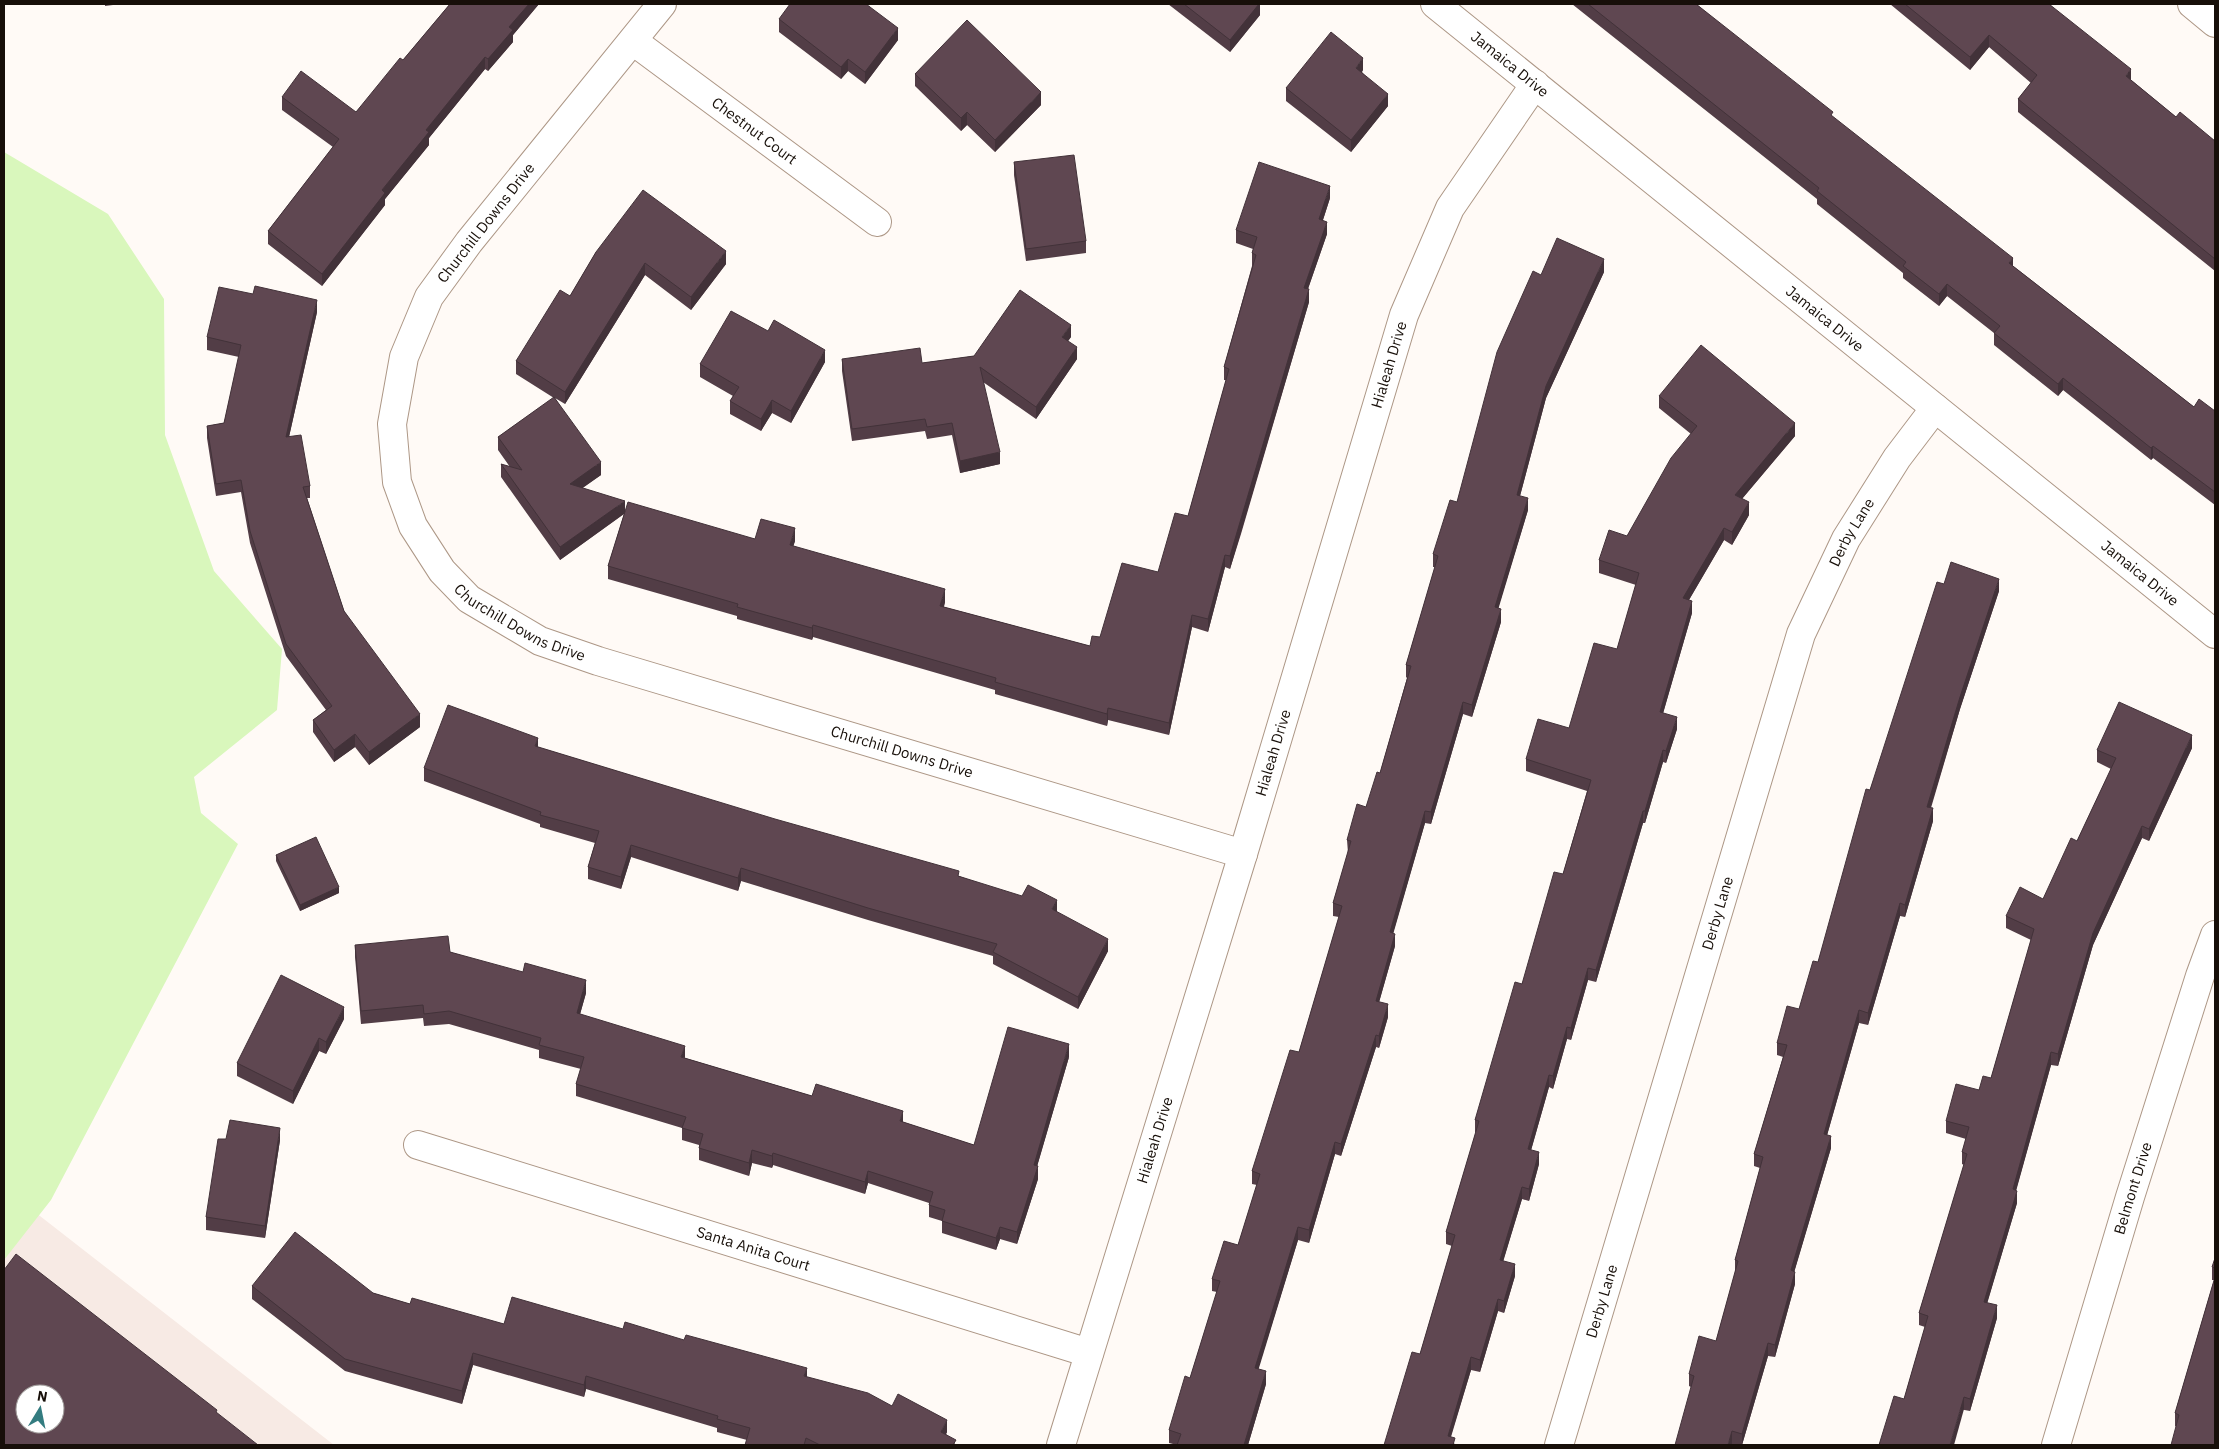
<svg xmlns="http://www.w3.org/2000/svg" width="2219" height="1449" viewBox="0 0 2219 1449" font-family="'IBM Plex Sans',sans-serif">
<rect width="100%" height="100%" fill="#fffaf6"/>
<path fill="#f7eae4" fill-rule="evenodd" d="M22,1202L334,1445H4V1225ZM25,1394H55V1424H25Z"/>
<path fill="#d9f7bc" d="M4,152L108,214L164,299L165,435L214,571L282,649L277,710L194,777L201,813L238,844L51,1200L4,1260Z"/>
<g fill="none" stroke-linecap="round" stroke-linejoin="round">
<g stroke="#ad9786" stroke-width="30">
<g id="street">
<path id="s1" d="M662,4L469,242L429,297L404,357L392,424L397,482L413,526L442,571L469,599L540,641L598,661L1243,854"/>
<path id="s2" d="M1435,4L2215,634"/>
<path d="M2192,4L2215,23"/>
<path id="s3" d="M633,41L877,222"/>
<path id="s4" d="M418,1145L1089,1353"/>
<path id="s5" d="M1061,1445L1243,854L1404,315L1450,208L1535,84"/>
<path id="s6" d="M1559,1445L1801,634L1846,539L1897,458L1935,408"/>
<path id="s7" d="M2056,1445L2130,1197L2200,976L2215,935"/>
</g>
</g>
<use href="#street" stroke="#fff" stroke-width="28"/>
</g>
<g fill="#523d46">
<path d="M105,4H121L105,6Z"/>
<path d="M450,4H539L513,35V42L488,71L485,69L429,138V145L385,199V205L322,286L268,244V231L333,147L282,110V97L356,112L403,60Z"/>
<path d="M1168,4H1260V15L1230,52Z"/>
<path d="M1572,4H1696L2013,266L2194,407L2215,411V505L2153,458L2151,460L2063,390L2058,396L1994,345V333L1947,296L1939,306L1903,278V273L1817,204V199Z"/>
<path d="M1890,4H2049L2131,80L2176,117L2215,141V271L2018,112V99L2031,83L1989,47L1970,70Z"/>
<path d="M869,6L898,40L865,84L848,71L841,79L779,32V19Z"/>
<path d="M1363,70L1362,72L1388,106L1351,152L1286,101V88Z"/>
<path d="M915,74L1041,105L995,152L967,125L961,131L915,86Z"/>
<path d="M1014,162L1086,241V253L1026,261L1014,175Z"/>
<path d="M1330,198L1323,220L1327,234L1308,289L1309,302L1241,534L1230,569L1225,567L1208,632L1192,627L1169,735L1108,720L1107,726L995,694V690L813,637L812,640L737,619V616L608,579V566L624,514L560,560L501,477V464L510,467L498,450V437L554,398L516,374V361L570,296L596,252L726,264L691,310L645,275L565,404L555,398L601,475L582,488L625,511L755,539L795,541L793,546L945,602L944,607L1090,646L1100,637L1158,572L1188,516L1226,380H1224V367L1252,266V253L1253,249L1236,243V230Z"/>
<path d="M1604,272L1546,398L1520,496L1528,510L1498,608L1501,622L1472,717L1463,714L1431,824L1425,823L1393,933L1395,946L1379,1002L1388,1017L1379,1048L1376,1047L1341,1156L1335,1154L1309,1243L1298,1240L1258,1369L1266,1384L1248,1445H1177L1169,1443V1430L1190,1378L1217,1292L1212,1291V1279L1238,1245L1257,1185L1252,1184V1171L1299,1052L1339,917L1333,916V903L1348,853L1347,840L1366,807L1380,773L1407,678L1406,677V665L1435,567H1433V554L1457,502L1541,275Z"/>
<path d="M317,312L289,437L310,486V498H307L344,611L420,727L369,765L355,747L334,762L313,732V720L326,710L286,656L250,543L241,492L216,496L207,438V426L224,423L239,357L207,350V337Z"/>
<path d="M768,331L825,362L791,423L772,413L761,431L730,414V401L733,396L700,377V364Z"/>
<path d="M1071,337L1068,341L1077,359L1036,419L983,382L1000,464L960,473L952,435L927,439L925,431L852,441L842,371V359L922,363L974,356Z"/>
<path d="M1659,396L1795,436L1742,499L1749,515L1732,545L1724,540L1689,600L1692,613L1663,713L1677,729L1666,763L1663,762L1645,823H1643L1596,982L1588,980L1571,1040L1567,1039L1553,1089L1549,1087L1531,1150L1539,1164L1529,1201L1522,1199L1503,1261L1515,1276L1504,1313L1498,1311L1480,1372L1471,1370L1451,1437L1455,1445H1384L1420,1354L1452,1246L1446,1244V1232L1476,1132H1475V1120L1522,984L1563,874L1587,791L1526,771V759L1569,728L1617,649L1636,585L1599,573V560L1627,536L1691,434L1659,408Z"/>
<path d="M1944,584L1999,591L1960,709L1931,808L1933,821L1905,917L1900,916L1868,1025L1859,1023L1827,1135L1831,1148L1794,1272L1795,1284L1775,1357L1768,1356L1742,1445H1738L1732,1444L1691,1387L1689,1386V1374L1716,1341L1735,1273V1260L1760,1168L1754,1166V1154L1783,1057L1777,1055V1043L1799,1009L1818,962L1870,790Z"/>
<path d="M538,747L959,876L1057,912L1108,951L1078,1009L993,964V956L868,920L741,881L738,891L631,857L621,889L588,879V867L595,843L540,827V824L424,781V768Z"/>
<path d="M2192,748L2149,841L2142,838L2093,945L2058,1066L2051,1065L2016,1190L2017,1203L1987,1303L1997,1318L1970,1411L1904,1399L1925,1327L1919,1325V1313L1964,1165L1962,1164V1152L1966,1139L1946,1133V1121L1991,1078L2031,940L2006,928V916L2043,899L2077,841L2111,769L2097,762V750Z"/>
<path d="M276,855L339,893L300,911L276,861Z"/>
<path d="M355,945L450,952L586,993L580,1014L685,1058L812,1096L903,1122L974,1145L1069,1057L1037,1166L1038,1179L1017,1244L1000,1239L996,1250L942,1233V1221L929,1217V1203L868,1183L865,1194L773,1165L772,1168L752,1163L749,1176L699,1160V1145L682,1140V1128L576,1096V1084L581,1069L539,1058V1050L449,1024L424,1026L423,1018L361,1024L355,957Z"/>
<path d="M344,1019L326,1054L319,1051L293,1104L237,1076V1063Z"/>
<path d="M226,1139L280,1140L265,1238L206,1230V1217Z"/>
<path d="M2212,1267L2215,1268V1445L2175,1426V1413L2214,1280H2212Z"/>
<path d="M252,1286L373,1293L410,1304L504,1324L623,1329L807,1377L892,1406L947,1432L946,1434L956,1445H745L747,1440L717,1432V1428L586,1389L584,1397L473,1365L462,1404L345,1371L252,1299Z"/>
</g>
<g fill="#423239">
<path d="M529,4H539L513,35V42L488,71V59L509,27Z"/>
<path d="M1259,4H1260V15L1230,52V40Z"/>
<path d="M898,28V40L865,84V72Z"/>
<path d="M1989,35V47L1970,70V57Z"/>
<path d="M485,57V69L429,138V145L385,199V205L322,286V274L426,130Z"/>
<path d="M1363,58V70L1356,80V68Z"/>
<path d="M848,59V71L841,79V67Z"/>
<path d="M2131,69V81L2126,76Z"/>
<path d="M1041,92V105L995,152V140Z"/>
<path d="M1388,94V106L1351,152V140Z"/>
<path d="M967,112V125L961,131V118Z"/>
<path d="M1330,186V198L1319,232V219Z"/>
<path d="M1327,222V234L1304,300V288Z"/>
<path d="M726,251V264L691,310V297Z"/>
<path d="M2013,258V271L2009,263Z"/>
<path d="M1604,259V272L1546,398L1517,507V495L1546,386Z"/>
<path d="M645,263V275L565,404V392Z"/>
<path d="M1947,284V296L1939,306V294Z"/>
<path d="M1309,289V302L1230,569V556Z"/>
<path d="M317,300V312L286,450V437Z"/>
<path d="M1071,325V337L1062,349V337Z"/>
<path d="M1077,347V359L1036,419V407Z"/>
<path d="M825,350V362L791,423V411Z"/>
<path d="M2063,378V390L2058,396V384Z"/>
<path d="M772,400V413L761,431V419Z"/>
<path d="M1795,423V436L1735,507V495Z"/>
<path d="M2153,446V458L2151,460V448Z"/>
<path d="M1000,452V464L960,473V461Z"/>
<path d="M601,462V475L570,497V484Z"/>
<path d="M1528,498V510L1495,620V607Z"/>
<path d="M625,501V513L560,560V547Z"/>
<path d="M1749,502V515L1732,545V532Z"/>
<path d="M795,528V541L790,557V545Z"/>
<path d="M1724,528V540L1683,610V598Z"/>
<path d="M1225,555V567L1208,632V619Z"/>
<path d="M1999,579V591L1960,709L1927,819V807L1960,697Z"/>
<path d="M945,589V602L940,618V606Z"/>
<path d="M1692,601V613L1660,724V712Z"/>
<path d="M1501,609V622L1472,717V705Z"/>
<path d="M1192,615V627L1169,735V723Z"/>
<path d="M813,625V637L812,640V628Z"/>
<path d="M1463,702V714L1431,824V812Z"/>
<path d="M1108,708V720L1107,726V714Z"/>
<path d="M420,714V727L369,765V752Z"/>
<path d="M1677,717V729L1666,763V751Z"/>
<path d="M355,734V747L334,762V750Z"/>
<path d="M2192,735V748L2149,841V829Z"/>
<path d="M538,738V751L535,746Z"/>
<path d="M1663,750V762L1645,823V811Z"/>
<path d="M1933,808V821L1905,917V905Z"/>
<path d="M1425,811V823L1390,945V932Z"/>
<path d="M1643,811V823L1596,982V970Z"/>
<path d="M2142,826V838L2093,945L2058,1066V1054L2093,933Z"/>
<path d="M631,845V857L621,889V877Z"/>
<path d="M741,868V881L738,891V878Z"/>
<path d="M339,887V893L300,911V905Z"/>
<path d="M1057,900V913L1052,909Z"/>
<path d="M1900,903V916L1868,1025V1013Z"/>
<path d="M1395,934V946L1376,1013V1001Z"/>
<path d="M1108,939V951L1078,1009V997Z"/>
<path d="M1588,968V980L1571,1040V1028Z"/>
<path d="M586,980V993L577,1025V1013Z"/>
<path d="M1388,1004V1017L1379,1048V1036Z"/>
<path d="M344,1007V1019L326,1054V1042Z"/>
<path d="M1859,1010V1023L1824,1146V1134Z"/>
<path d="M1567,1027V1039L1553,1089V1076Z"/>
<path d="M1376,1035V1047L1341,1156V1144Z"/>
<path d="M319,1038V1051L293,1104V1091Z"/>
<path d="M1069,1044V1057L1034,1177V1165Z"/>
<path d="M685,1046V1058L681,1057Z"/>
<path d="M2051,1052V1065L2013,1202V1189Z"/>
<path d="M1549,1075V1087L1528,1161V1149Z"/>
<path d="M903,1111V1123L900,1121Z"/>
<path d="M280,1128V1140L265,1238V1226Z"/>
<path d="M1831,1136V1148L1791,1283V1270Z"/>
<path d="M1335,1142V1154L1309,1243V1230Z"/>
<path d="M752,1150V1163L749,1176V1163Z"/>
<path d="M1539,1152V1164L1529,1201V1189Z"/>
<path d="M773,1153V1165L772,1168V1156Z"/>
<path d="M1038,1166V1179L1017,1244V1232Z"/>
<path d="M868,1171V1183L865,1194V1182Z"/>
<path d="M1522,1187V1199L1500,1272V1260Z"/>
<path d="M2017,1191V1203L1984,1314V1302Z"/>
<path d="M1000,1227V1239L996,1250V1238Z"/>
<path d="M1298,1227V1240L1255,1381V1368Z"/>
<path d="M1515,1264V1276L1504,1313V1301Z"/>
<path d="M1795,1272V1284L1775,1357V1345Z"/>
<path d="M1498,1299V1311L1480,1372V1360Z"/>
<path d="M1997,1305V1318L1970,1411V1399Z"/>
<path d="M1768,1343V1356L1742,1445V1434Z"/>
<path d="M473,1353V1365L462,1404V1391Z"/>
<path d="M1471,1357V1370L1448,1445V1436Z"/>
<path d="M807,1368V1380L804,1376Z"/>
<path d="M1266,1371V1384L1248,1445H1244Z"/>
<path d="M586,1376V1389L584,1397V1385Z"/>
<path d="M1964,1397V1409L1954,1445H1950Z"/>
<path d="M947,1420V1432L941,1444V1432Z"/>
<path d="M1732,1431V1445H1728Z"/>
</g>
<g fill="#5f4751" stroke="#423239" fill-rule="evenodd">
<path d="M450,4H529L509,27L513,30L488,59L485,57L426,130L429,132L382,190L385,193L322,274L268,231L339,139L282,97L301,71L356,112L400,58L403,60Z"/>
<path d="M790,4H866L898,28L865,72L848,59L841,67L779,19Z"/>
<path d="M1184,4H1259L1230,40Z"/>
<path d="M1588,4H1696L1833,112L1831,115L2013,258L2009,263L2194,407L2199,399L2215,411V492L2153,446L2151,448L2063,378L2058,384L1994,333L2000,326L1947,284L1939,294L1903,266L1906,262L1817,191L1819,188Z"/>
<path d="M1905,4H2049L2131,69L2126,76L2176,117L2180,112L2215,141V259L2018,99L2037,75L1989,35L1970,57Z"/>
<path d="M967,20L1041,92L995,140L967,112L961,118L915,74Z"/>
<path d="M1331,32L1363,58L1356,68L1388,94L1351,140L1286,88Z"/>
<path d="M1074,155L1086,241L1026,249L1014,162Z"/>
<path d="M1259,162L1330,186L1319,219L1327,222L1304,288L1309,289L1230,556L1225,555L1208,619L1192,615L1169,723L1108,708L1107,714L995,682L996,678L813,625L812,628L737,607L738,604L608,566L628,502L755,539L761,519L795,528L790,545L945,589L940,606L1090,646L1092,636L1100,637L1122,563L1158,572L1175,513L1188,516L1229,369L1224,367L1256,255L1252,253L1257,237L1236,230Z"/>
<path d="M643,190L726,251L691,297L645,263L565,392L516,361L560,290L570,296L596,252Z"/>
<path d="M1557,238L1604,259L1546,386L1517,495L1528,498L1495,607L1501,609L1472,705L1463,702L1431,812L1425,811L1390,932L1395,934L1376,1001L1388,1004L1379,1036L1376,1035L1341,1144L1335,1142L1309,1230L1298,1227L1255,1368L1266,1371L1244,1445H1177L1181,1434L1169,1430L1185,1376L1190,1378L1220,1281L1212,1279L1224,1241L1238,1245L1260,1174L1252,1171L1264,1133L1290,1050L1299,1052L1342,906L1333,903L1351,841L1347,840L1357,804L1366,807L1377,772L1380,773L1411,666L1406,665L1438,556L1433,554L1450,500L1457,502L1497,352L1533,271L1541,275Z"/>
<path d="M255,286L317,300L286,437L301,435L310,486L303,487L344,611L420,714L369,752L355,734L334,750L313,720L332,706L286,644L250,531L241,480L216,484L207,426L224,423L241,345L207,337L219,287L253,294Z"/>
<path d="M1020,290L1071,325L1062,337L1077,347L1036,407L980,367L1000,452L960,461L952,423L927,427L925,419L852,429L842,359L920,348L922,363L974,356Z"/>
<path d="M731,311L768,331L774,320L825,350L791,411L772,400L761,419L730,401L739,387L700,364Z"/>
<path d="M1701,345L1795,423L1735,495L1749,502L1732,532L1724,528L1683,598L1692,601L1660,712L1677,717L1666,751L1663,750L1645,811H1643L1596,970L1588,968L1571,1028L1567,1027L1553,1076L1549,1075L1528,1149L1539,1152L1529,1189L1522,1187L1500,1260L1515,1264L1504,1301L1498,1299L1480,1360L1471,1357L1448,1436L1455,1438L1453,1445H1384L1412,1352L1420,1354L1455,1235L1446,1232L1479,1121L1475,1120L1515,982L1522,984L1554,872L1563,874L1591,780L1526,759L1538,719L1569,728L1594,643L1617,649L1639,573L1599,560L1609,530L1627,536L1671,458L1697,426L1659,396Z"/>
<path d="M554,397L601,462L570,484L625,501L560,547L501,464L522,470L498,437Z"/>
<path d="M1951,562L1999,579L1960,697L1927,807L1933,808L1905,905L1900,903L1868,1013L1859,1010L1824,1134L1831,1136L1791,1270L1795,1272L1775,1345L1768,1343L1742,1434L1732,1431L1728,1445H1675L1694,1376L1689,1374L1699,1336L1716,1341L1738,1261L1735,1260L1763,1157L1754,1154L1787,1045L1777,1043L1787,1006L1799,1009L1813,961L1818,962L1866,789L1870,790L1937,582L1944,584Z"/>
<path d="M2119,702L2192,735L2149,829L2142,826L2093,933L2058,1054L2051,1052L2013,1189L2017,1191L1984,1302L1997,1305L1970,1399L1964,1397L1950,1445H1879L1894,1396L1904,1399L1928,1316L1919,1313L1967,1154L1962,1152L1969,1127L1946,1121L1956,1084L1979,1090L1983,1076L1991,1078L2034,929L2006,916L2020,887L2043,899L2071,838L2077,841L2116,758L2097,750Z"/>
<path d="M448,705L538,738L535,746L775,819L959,871L958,876L1022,896L1028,885L1057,900L1052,909L1108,939L1078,997L993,952L997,944L868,908L741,868L738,878L631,845L621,877L588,867L599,831L540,815L541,812L424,768Z"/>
<path d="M316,837L339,887L300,905L276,855Z"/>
<path d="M448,936L450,952L523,972L525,963L586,980L577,1013L685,1046L681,1057L812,1096L816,1084L903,1111L900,1121L974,1145L1008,1027L1069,1044L1034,1165L1038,1166L1017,1232L1000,1227L996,1238L942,1221L945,1210L929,1205L933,1192L868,1171L865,1182L773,1153L772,1156L752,1150L749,1163L699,1148L703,1134L682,1128L686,1117L576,1084L584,1057L539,1045L541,1038L449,1011L424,1014L423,1005L361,1011L355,945Z"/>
<path d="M281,975L344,1007L326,1042L319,1038L293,1091L237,1063Z"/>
<path d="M230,1120L280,1128L265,1226L206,1217L218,1139H226Z"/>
<path d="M295,1232L373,1293L410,1304L412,1298L504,1324L512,1297L623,1329L625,1322L684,1340L686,1335L807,1368L804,1376L868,1393L892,1406L898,1394L947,1420L941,1432L956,1440L953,1445H820L806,1438L804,1445H745L750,1428L717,1419L718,1416L586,1376L584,1385L473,1353L462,1391L345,1359L252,1286Z"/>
<path d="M16,1254L217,1410L216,1412L258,1445H4V1270ZM25,1394H55V1424H25Z"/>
<path d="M2215,1258V1268L2212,1267Z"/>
<path d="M2215,1277V1445H2171L2179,1415L2175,1413Z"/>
</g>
<g text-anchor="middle" stroke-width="5" stroke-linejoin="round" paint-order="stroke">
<g font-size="15" fill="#170f09" stroke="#fff">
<text dy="5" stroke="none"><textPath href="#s2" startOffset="96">Jamaica Drive</textPath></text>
<text dy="5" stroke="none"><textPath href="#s3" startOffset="151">Chestnut Court</textPath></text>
<text transform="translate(486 223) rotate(-52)" y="5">Churchill Downs Drive</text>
<text dy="5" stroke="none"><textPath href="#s2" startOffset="501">Jamaica Drive</textPath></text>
<text dy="5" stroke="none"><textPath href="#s5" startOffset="1129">Hialeah Drive</textPath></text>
<text dy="5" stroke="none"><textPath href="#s6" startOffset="960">Derby Lane</textPath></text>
<text dy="5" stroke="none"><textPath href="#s2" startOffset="906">Jamaica Drive</textPath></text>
<text dy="5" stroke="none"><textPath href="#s1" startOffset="761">Churchill Downs Drive</textPath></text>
<text dy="5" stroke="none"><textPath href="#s1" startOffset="1166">Churchill Downs Drive</textPath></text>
<text dy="5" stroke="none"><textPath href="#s5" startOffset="724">Hialeah Drive</textPath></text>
<text dy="5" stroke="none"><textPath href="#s6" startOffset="555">Derby Lane</textPath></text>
<text dy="5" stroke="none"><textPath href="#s5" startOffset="319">Hialeah Drive</textPath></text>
<text dy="5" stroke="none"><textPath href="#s7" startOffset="268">Belmont Drive</textPath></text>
<text dy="5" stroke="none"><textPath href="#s4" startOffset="351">Santa Anita Court</textPath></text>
<text dy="5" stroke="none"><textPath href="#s6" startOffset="150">Derby Lane</textPath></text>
</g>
</g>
<rect width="2219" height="1449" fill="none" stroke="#170f09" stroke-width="10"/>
<g transform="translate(40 1409) rotate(10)"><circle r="24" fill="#ffffff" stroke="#a29f9d"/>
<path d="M0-4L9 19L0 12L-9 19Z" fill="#337c80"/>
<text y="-8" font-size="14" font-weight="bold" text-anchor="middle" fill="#170f09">N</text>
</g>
</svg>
